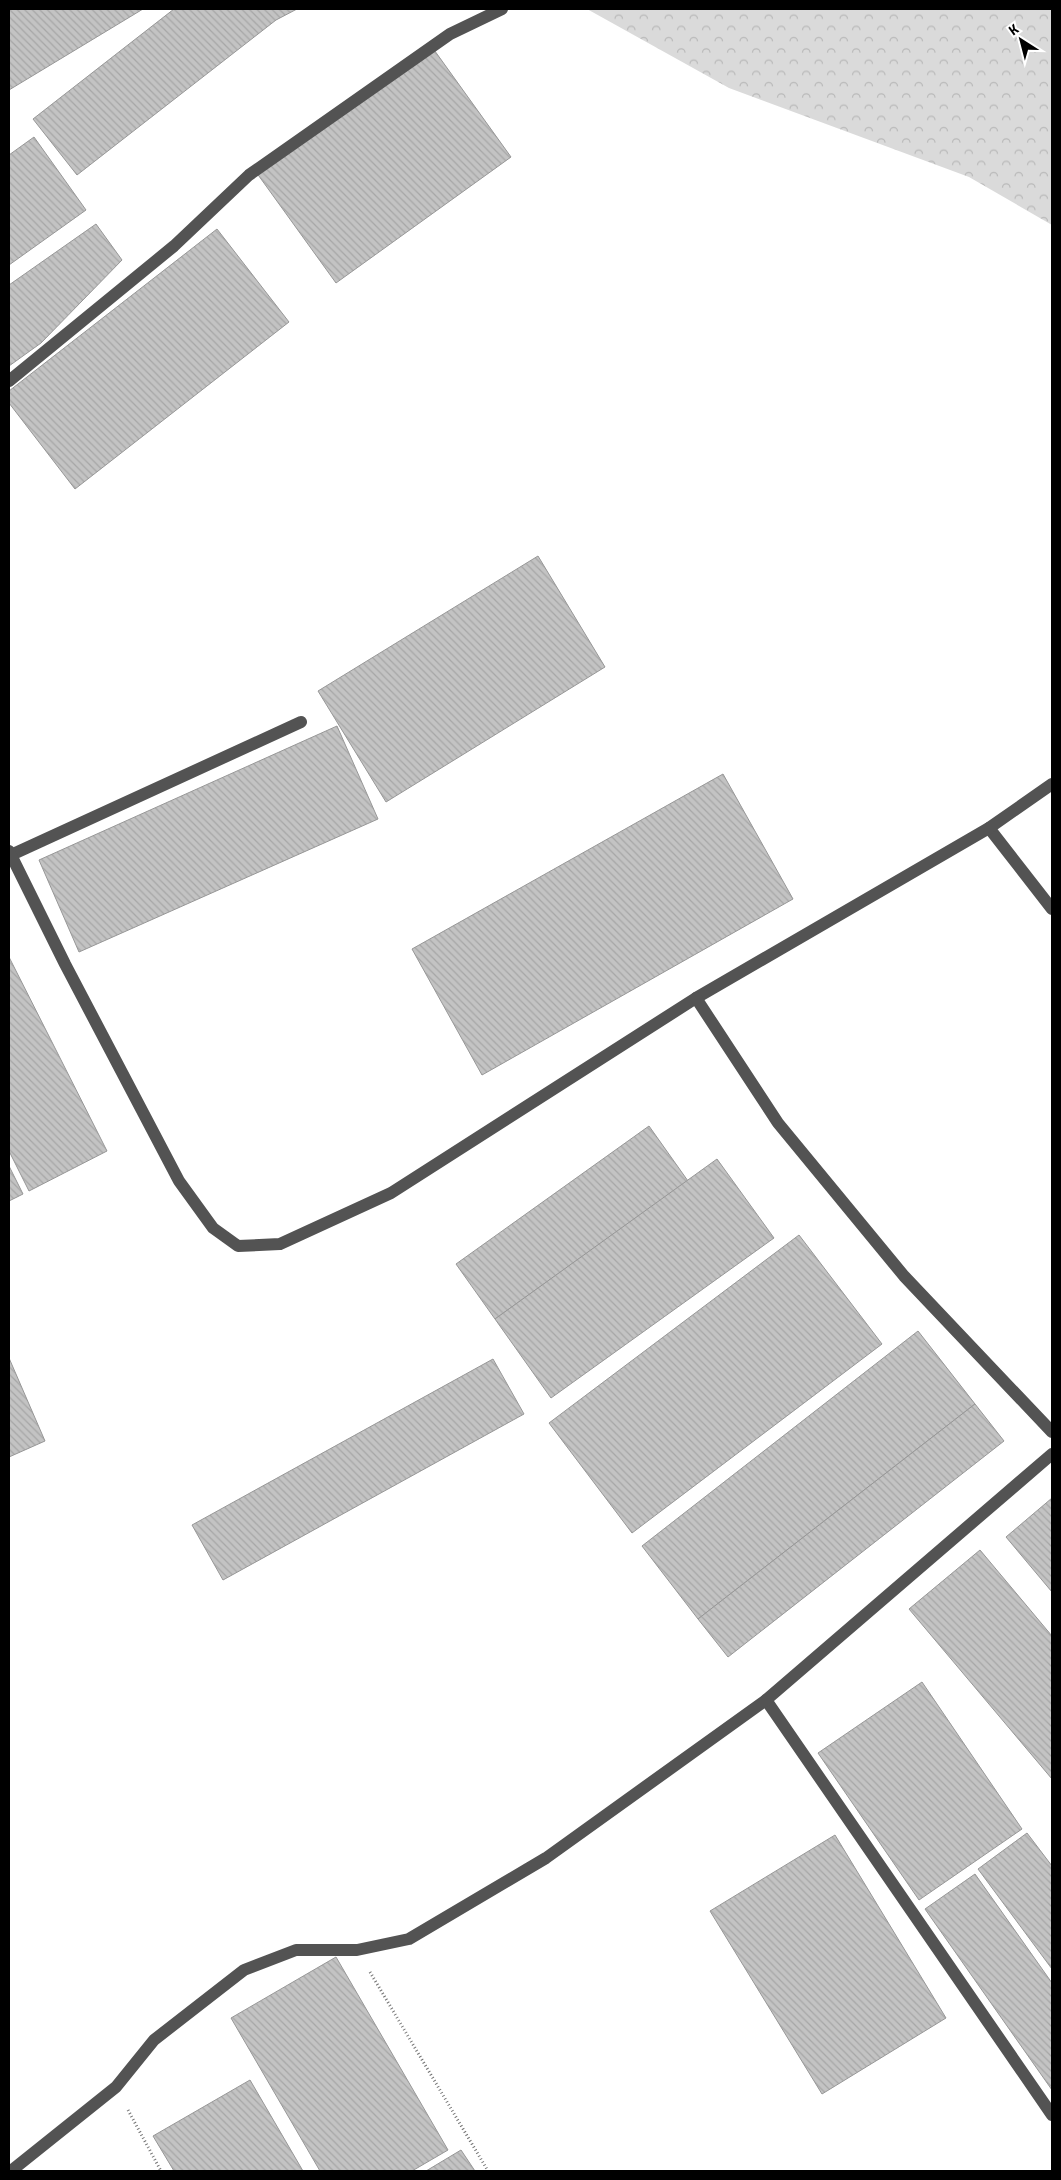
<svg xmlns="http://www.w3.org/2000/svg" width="1061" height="2180" viewBox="0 0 1061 2180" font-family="'Titillium Web',sans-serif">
<defs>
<pattern id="forest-crowns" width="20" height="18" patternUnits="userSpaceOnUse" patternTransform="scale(1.25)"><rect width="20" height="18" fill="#dadada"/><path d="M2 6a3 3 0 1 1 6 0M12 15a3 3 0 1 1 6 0" fill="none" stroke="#b9b9b9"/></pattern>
<pattern id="building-back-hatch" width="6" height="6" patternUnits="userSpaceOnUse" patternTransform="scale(1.25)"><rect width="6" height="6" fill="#c3c3c3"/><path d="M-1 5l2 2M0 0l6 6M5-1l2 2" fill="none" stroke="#a6a6a6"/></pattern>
</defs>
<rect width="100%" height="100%" fill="#fff"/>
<path fill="url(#forest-crowns)" d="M587,9H1052V225L969,177L729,88Z"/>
<g fill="url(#building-back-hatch)" stroke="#979797">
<path d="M9,9H143L9,90Z"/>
<path d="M174,9H297L276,20L77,175L33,119Z"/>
<path d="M432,47L511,157L336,283L256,172Z"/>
<path d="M34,137L86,210L9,265V155Z"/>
<path d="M96,224L122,260L41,343L9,366V285Z"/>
<path d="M217,229L289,322L75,489L9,403V391Z"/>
<path d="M538,556L605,667L386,802L318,691Z"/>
<path d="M337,726L378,819L79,952L39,860Z"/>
<path d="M723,774L793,899L482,1075L412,949Z"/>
<path d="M9,957L107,1151L29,1191L9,1151Z"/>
<path d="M649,1126L688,1181L495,1319L456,1264Z"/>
<path d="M717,1159L774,1238L551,1398L495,1319Z"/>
<path d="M9,1166L23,1194L9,1201Z"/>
<path d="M799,1235L882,1344L632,1533L549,1423Z"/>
<path d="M918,1331L975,1404L698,1619L642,1546Z"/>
<path d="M9,1358L45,1441L9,1457Z"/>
<path d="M493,1359L524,1414L223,1580L192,1525Z"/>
<path d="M975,1404L1004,1441L728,1657L698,1619Z"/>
<path d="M1052,1498V1592L1006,1537Z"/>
<path d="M980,1550L1052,1636V1779L909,1609Z"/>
<path d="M922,1682L1022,1829L919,1900L818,1753Z"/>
<path d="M1027,1833L1052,1866V1969L978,1869Z"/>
<path d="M835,1835L946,2018L822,2094L710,1911Z"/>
<path d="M975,1874L1052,1983V2090L925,1909Z"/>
<path d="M336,1957L448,2150L412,2171H320L231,2018Z"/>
<path d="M250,2080L303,2171H174L153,2136Z"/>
<path d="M461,2150L475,2171H426Z"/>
</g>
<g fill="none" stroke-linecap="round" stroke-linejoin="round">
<g stroke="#757575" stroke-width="3" stroke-dasharray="1 2.5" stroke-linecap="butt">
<path d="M370,1972L488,2171"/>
<path d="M128,2110L161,2171"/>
</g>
<g stroke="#535353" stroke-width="12">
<path d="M9,381L174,246L249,175L450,34L502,9"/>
<path d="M989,828L1052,909"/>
<path d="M9,851L11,855L301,722"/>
<path d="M11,855L65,964L179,1181L213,1228L238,1246L280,1244L391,1193L696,998L989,828L1052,784"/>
<path d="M696,998L778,1123L904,1276L1052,1432"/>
<path d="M766,1700L1052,2115"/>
<path d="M11,2171L116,2087L154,2040L244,1970L296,1950H357L409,1939L546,1858L766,1700L1052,1454"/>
</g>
</g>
<rect width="1061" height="2180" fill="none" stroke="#000000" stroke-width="20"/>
<g transform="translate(1021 40) rotate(324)" stroke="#ffffff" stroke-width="4" paint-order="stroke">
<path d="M0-4L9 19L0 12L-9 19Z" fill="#000000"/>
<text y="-8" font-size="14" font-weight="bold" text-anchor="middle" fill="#000000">K</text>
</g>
</svg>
